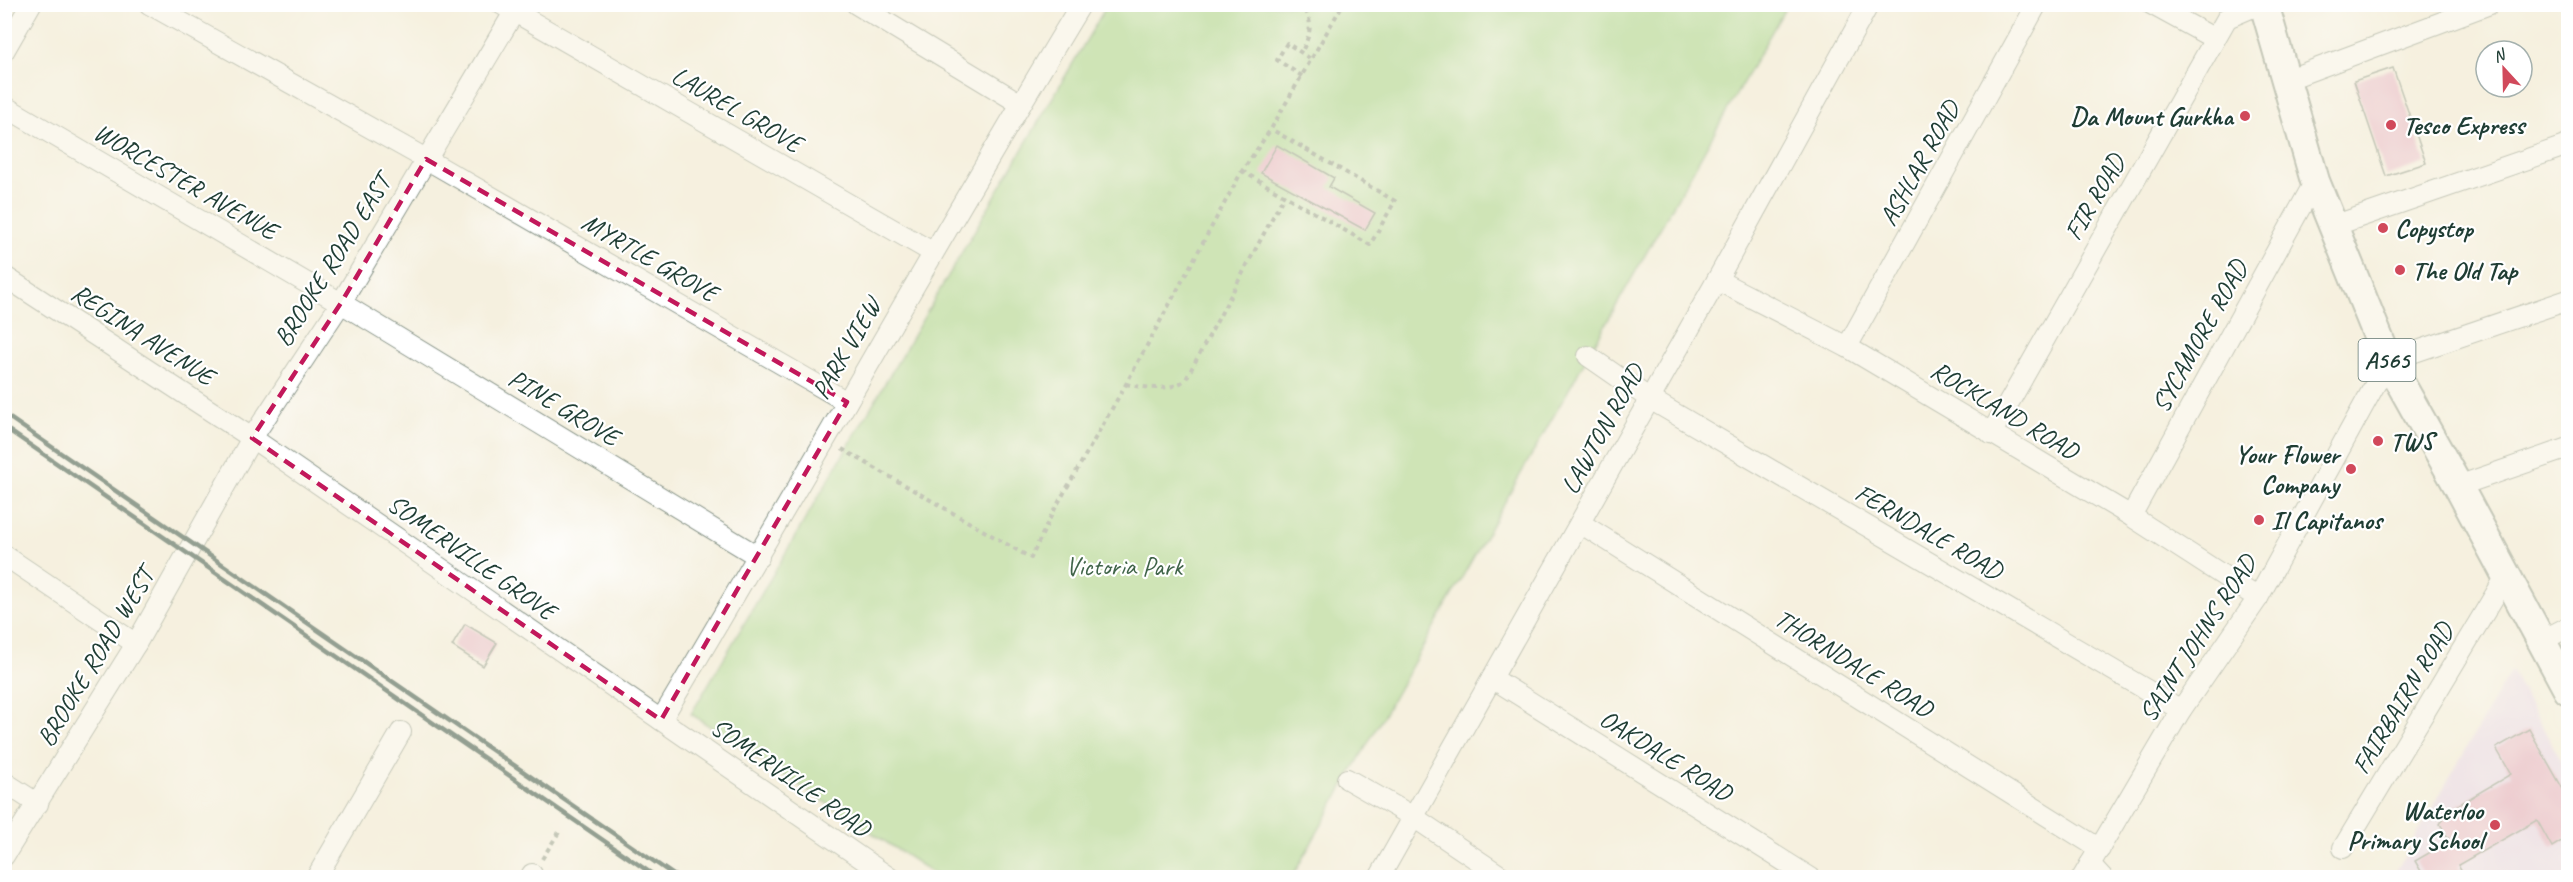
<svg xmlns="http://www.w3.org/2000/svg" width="2573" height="882" viewBox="0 0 2573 882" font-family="Caveat,sans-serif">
<rect width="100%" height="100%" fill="#fff"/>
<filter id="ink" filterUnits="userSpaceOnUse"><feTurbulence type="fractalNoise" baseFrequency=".0167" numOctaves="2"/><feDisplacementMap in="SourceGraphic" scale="12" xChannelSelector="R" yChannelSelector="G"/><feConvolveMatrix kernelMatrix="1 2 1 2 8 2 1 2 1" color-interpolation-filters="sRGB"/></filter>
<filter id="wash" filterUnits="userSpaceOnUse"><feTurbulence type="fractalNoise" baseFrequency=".008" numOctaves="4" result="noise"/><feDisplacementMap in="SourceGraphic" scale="24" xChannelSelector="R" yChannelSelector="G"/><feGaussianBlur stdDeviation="1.35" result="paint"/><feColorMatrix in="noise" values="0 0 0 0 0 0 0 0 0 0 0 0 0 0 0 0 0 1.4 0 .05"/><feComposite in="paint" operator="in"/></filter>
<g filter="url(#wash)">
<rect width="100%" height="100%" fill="#f5f0df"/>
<path fill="#e6d3f0" d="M2511,670L2568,773V877L2392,878Z"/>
<path fill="#9fd586" stroke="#5f895d" stroke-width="1.5" d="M1107,5H1787L1292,877H939L691,714Z"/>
<g id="blocks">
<g fill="#e3a3c0">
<path d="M2393,68L2426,163L2386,176L2354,81Z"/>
<path d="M1277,145L1334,178L1329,187L1375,213L1365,230L1261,173Z"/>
<path d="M465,624L497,643L483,666L452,646Z"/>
<path d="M2529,729L2568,798V837L2552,847L2537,820L2458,865L2465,878H2425L2415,861L2450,841L2440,824L2448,811L2511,774L2496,748Z"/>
</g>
</g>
</g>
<g filter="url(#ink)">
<use href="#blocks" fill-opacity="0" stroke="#8a968a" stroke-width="1.5"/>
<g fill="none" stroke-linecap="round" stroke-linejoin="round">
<g stroke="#8a968a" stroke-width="22">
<g id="minor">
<path d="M149,4L426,159L847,402"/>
<path d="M501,4L932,252"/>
<path d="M856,4L1021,104"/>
<path d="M2151,4L2215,39"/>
<path d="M4,51L31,4"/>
<path d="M2286,80L2490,4"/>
<path d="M4,106L341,303L759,557"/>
<path d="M2333,226L2568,145"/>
<path d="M4,276L252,438L890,878"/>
<path d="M1717,280L1847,347L2131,516L2258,598"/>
<path d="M1847,347L2037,4"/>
<path d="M1588,356L1650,399L2181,710"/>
<path d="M1991,434L2227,18L2260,4"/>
<path d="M2458,486L2568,448"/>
<path d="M2131,516L2315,181"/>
<path d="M1580,523L2100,849"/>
<path d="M4,555L136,644"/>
<path d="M2541,641L2568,627"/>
<path d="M1492,678L1811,878"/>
<path d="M661,720C803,483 937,241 1081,4"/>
<path d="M1347,779L1412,816L1504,878"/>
<path d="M4,782L38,804"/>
<path d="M2343,848L2507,575"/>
<path d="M4,856L136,644L252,438L341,303L519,4"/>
<path d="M2090,864L2103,878"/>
<path d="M316,878L401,732"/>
<path d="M530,878L532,874"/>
<path d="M1379,878L1717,280L1869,4"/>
<path d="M2082,878L2181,710L2258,598L2388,361L2568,300"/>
</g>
</g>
<g stroke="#8a968a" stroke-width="32">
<path id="highway" d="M2264,4L2315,181L2388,361L2458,486L2568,690"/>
</g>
<g stroke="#8a968a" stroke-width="4" stroke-dasharray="4.5 4.5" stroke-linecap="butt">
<path d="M1299,4C1316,18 1310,36 1301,53"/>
<path d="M1302,76L1277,60L1287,43L1312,60"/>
<path d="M1242,171L1370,245L1395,201L1271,129"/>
<path d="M1126,384C1144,388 1172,392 1186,379L1284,196"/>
<path d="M842,449L1031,558L1052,514L1126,384L1242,171L1271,129L1343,4"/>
<path d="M542,859L561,829"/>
</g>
<use href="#minor" stroke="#fff" stroke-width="20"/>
<use href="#highway" stroke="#fff" stroke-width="28"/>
<g stroke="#1f3d34" stroke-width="4.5">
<path d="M4,414L678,878"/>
<path d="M4,427L658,878"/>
</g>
</g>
</g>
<path d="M0 0H2573V882H0ZM426,159L847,402L661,720L252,438L341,303Z" fill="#f5f0df" fill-opacity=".55" fill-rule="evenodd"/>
<path fill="none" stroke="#c2185b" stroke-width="4.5" stroke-dasharray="12 8" stroke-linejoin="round" d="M426,159L847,402L661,720L252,438L341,303Z"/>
<g fill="#d1495b" stroke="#fff" stroke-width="2">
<circle cx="2245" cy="116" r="6"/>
<circle cx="2391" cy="125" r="6"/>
<circle cx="2383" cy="228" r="6"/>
<circle cx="2400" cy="270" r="6"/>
<circle cx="2378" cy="441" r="6"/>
<circle cx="2351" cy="469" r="6"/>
<circle cx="2259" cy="520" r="6"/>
<circle cx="2495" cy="825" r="6"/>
</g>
<g text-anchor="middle" stroke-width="4.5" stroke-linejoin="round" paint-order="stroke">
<rect fill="#fff" stroke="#627771" stroke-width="1.5" x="2358.5" y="339" width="57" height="42" rx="4.5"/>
<g font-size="24" font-weight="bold" fill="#1f3d34">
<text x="2387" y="368">A565</text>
</g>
<g font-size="26" fill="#1f3d34" stroke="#fff">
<text transform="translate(737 109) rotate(30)" y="9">LAUREL GROVE</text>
<text transform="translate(1919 163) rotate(-61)" y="9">ASHLAR ROAD</text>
<text transform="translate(186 181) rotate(30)" y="9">WORCESTER AVENUE</text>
<text transform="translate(2094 197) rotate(-60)" y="9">FIR ROAD</text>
<text transform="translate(650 257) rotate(30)" y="9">MYRTLE GROVE</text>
<text transform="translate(332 260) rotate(-58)" y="9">BROOKE ROAD EAST</text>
<text transform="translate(143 334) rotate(33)" y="9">REGINA AVENUE</text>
<text transform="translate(2199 336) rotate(-61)" y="9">SYCAMORE ROAD</text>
<text transform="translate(846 348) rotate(-60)" y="9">PARK VIEW</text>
<text transform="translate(564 407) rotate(31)" y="9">PINE GROVE</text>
<text transform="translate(2005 410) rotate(31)" y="9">ROCKLAND ROAD</text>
<text transform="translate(1602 429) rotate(-61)" y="9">LAWTON ROAD</text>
<text transform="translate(1929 531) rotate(30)" y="9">FERNDALE ROAD</text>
<text transform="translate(472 557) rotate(35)" y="9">SOMERVILLE GROVE</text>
<text transform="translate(2197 638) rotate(-57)" y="9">SAINT JOHNS ROAD</text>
<text transform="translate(95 657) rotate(-59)" y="9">BROOKE ROAD WEST</text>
<text transform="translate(1854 663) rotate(32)" y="9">THORNDALE ROAD</text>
<text transform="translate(2402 698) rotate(-59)" y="9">FAIRBAIRN ROAD</text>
<text transform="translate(1666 755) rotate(32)" y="9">OAKDALE ROAD</text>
<text transform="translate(791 777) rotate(35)" y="9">SOMERVILLE ROAD</text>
</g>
<g font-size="26" font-weight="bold" fill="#1f3d34" stroke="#fff" text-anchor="start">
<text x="2233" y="125" text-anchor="end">Da Mount Gurkha</text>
<text x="2403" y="134">Tesco Express</text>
<text x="2395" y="237">Copystop</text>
<text x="2412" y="279">The Old Tap</text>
<text x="2390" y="450">TWS</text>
<text x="2339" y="463" text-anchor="end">Your Flower<tspan x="2339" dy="30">Company</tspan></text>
<text x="2271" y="529">Il Capitanos</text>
<text x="2483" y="819" text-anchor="end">Waterloo<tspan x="2483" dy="30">Primary School</tspan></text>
</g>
<g font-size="26" fill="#3f6348" stroke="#fff">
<text x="1124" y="575">Victoria Park</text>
</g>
</g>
<rect width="2573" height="882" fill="none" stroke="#fff" stroke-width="24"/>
<g transform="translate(2504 69) rotate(338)"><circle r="28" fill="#ffffff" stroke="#a5b1ae" stroke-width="1.5"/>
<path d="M0-4.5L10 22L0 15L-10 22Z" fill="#d1495b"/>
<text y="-9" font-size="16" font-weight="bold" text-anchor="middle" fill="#1f3d34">N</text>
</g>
</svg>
